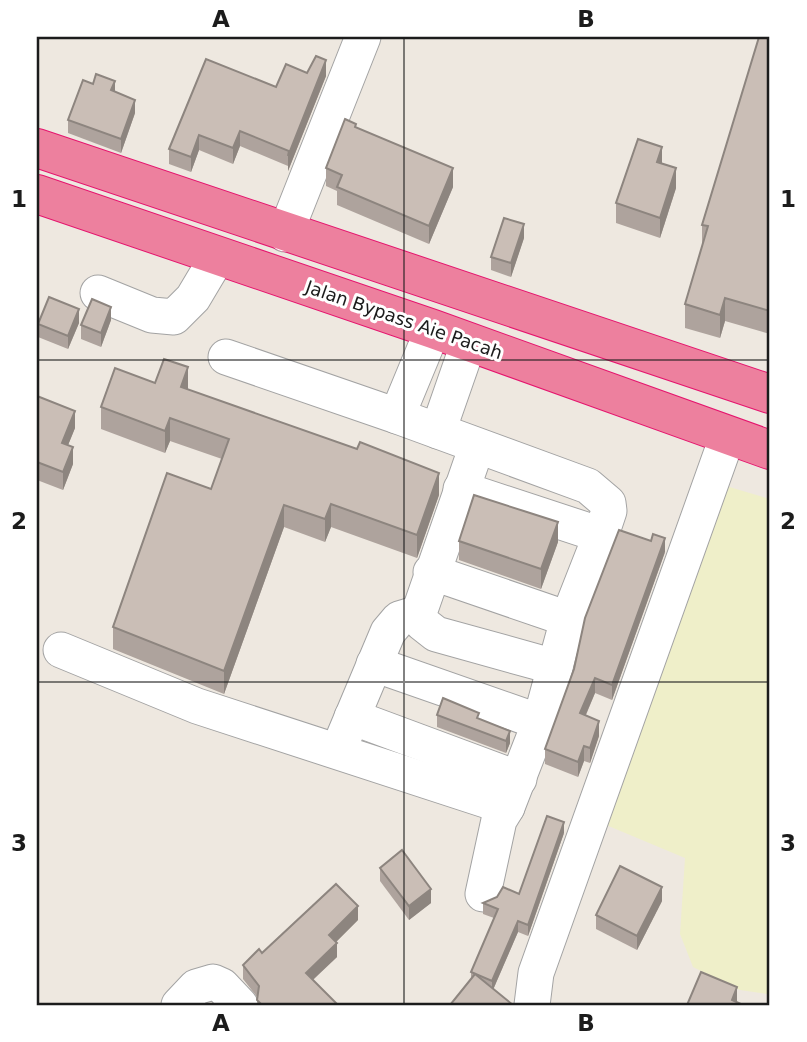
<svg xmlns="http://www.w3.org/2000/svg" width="807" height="1042" viewBox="0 0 807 1042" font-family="'DejaVu Sans',sans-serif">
<rect width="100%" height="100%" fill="#eee8e0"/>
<path fill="#efefc9" d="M716,483L770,499V992L767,994L740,990L693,967L680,934L685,858L587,817Z"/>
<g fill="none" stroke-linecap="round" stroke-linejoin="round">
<g stroke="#a3a3a3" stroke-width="37">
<g id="minor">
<path d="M285,234L363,37"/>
<path d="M98,293L152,315L174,317L193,298L218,256"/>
<path d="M226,357L397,416"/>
<path d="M438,431L469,342"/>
<path d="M477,446L419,613L422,623L436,634L555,667"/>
<path d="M461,489L601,535"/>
<path d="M431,572L568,619"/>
<path d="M61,650L197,706L507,807L540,722L568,619L601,535L609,511L608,503L588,486L397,416L433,329"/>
<path d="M374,664L540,722"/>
<path d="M352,717L519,779"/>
<path d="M343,739L388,632L399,619L419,613"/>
<path d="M483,894L499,820L507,807"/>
<path d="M179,1005L196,987L213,982L222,986L240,1005"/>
<path d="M532,1005L536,973L728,435"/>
</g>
</g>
<g stroke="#e5156e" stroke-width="40">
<g id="highway">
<path d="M37,148L770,394"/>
<path d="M37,194L433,329L770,450"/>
</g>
</g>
<use href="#minor" stroke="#fff" stroke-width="35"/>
<use href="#highway" stroke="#ed809e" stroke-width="38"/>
</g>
<g fill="#aea39d">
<path d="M770,37V334L725,321L720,338L685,328V304L702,247V225Z"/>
<path d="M307,73L326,76L288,171V166L240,146L233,164L199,150L191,172L169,164V149L276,87Z"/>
<path d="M115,92L135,113L121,153L68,133V120Z"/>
<path d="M356,128L453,187L429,244L337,205V191L326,186V168Z"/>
<path d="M662,163L676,188L660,238L616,223V203Z"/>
<path d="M524,238L511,277L491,270V257Z"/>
<path d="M111,320L101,347L81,339V325Z"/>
<path d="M79,323L68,349L38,337V324Z"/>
<path d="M155,383L188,390L439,495L417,558L331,527L325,542L284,527L224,694L113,649V627L211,489L222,459L170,441L165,453L101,429V407Z"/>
<path d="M37,396L75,428L68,445L73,464L63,490L37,480Z"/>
<path d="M459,541L558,542L541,589L459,560Z"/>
<path d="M665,552L612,700L595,693L586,715L599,736L590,763L584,761L578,777L545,764V749Z"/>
<path d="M437,715L479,719L510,743L506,753L437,727Z"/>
<path d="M564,833L528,936L518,932L493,990L471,979V972L494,918L483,914V903L497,897L519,894Z"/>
<path d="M380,868L431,903L409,920L380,881Z"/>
<path d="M662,901L637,950L596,929V915Z"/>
<path d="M358,920L336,942L337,957L313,980L338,1005H257L258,998L243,979V965L262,953Z"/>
</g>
<g fill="#8d857f">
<path d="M326,60V76L288,171V156Z"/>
<path d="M115,81V95L111,90Z"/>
<path d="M135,100V113L121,153V139Z"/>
<path d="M240,131V146L233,164V148Z"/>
<path d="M199,135V150L191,172V157Z"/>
<path d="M662,147V167L657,162Z"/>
<path d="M453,168V187L429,244V226Z"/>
<path d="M676,168V188L660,238V218Z"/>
<path d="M524,224V238L511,277V263Z"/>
<path d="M725,298V321L720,338V315Z"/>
<path d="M111,307V320L101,347V333Z"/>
<path d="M79,309V323L68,349V336Z"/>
<path d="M188,367V390L181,387Z"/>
<path d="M75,411V428L62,460V443Z"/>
<path d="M170,418V441L165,453V431Z"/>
<path d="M73,447V464L63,490V472Z"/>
<path d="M439,473V495L417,558V535Z"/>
<path d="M331,504V527L325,542V519Z"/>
<path d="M284,505V527L224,694V671Z"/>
<path d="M558,522V542L541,589V569Z"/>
<path d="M665,538V552L612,700V685Z"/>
<path d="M595,678V693L580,728V713Z"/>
<path d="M599,721V736L590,763V748Z"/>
<path d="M510,731V743L506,753V741Z"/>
<path d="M584,746V761L578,777V762Z"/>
<path d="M564,822V833L528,936V925Z"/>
<path d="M662,887V901L637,950V936Z"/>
<path d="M431,889V903L409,920V906Z"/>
<path d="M358,906V920L329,949V935Z"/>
<path d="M518,921V932L492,992V981Z"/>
<path d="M337,943V957L306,986V973Z"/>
<path d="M737,987V1001L736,1005L732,1000Z"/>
</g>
<g fill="#cabeb6" stroke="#8d857f" stroke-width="2">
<path d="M759,37H770V311L725,298L720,315L685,304L708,226L702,225Z"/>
<path d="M316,56L326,60L288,156L289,151L240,131L233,148L199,135L191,157L169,149L206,59L276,87L286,64L307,73Z"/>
<path d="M96,74L115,81L111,90L135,100L121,139L68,120L83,80L93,84Z"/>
<path d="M345,119L356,124L355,127L453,168L429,226L337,187L342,175L326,168Z"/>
<path d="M638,139L662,147L657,162L676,168L660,218L616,203Z"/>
<path d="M504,218L524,224L511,263L491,257Z"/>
<path d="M49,297L79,309L68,336L38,324Z"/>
<path d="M92,299L111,307L101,333L81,325Z"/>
<path d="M164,359L188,367L181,387L357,449L360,442L439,473L417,535L331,504L325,519L284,505L224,671L113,627L167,473L211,489L229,439L170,418L165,431L101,407L115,368L155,383Z"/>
<path d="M37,396L75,411L62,443L73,447L63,472L37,462Z"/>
<path d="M474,495L558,522L541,569L459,541Z"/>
<path d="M619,530L651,541L653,534L665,538L612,685L595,678L580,713L599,721L590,748L584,746L578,762L545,749L574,669L585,618Z"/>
<path d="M443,698L479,713L477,718L510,731L506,741L437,715Z"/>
<path d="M547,816L564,822L528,925L518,921L492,981L471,972L498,909L483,903L497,897L503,887L519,894Z"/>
<path d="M402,850L431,889L409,906L380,868Z"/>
<path d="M620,866L662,887L637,936L596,915Z"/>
<path d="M336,884L358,906L329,935L337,943L306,973L338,1005H258L260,1003L257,1000L259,986L243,965L259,949L262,953Z"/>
<path d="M701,972L737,987L732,1000L743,1005H687Z"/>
<path d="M475,974L513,1005H450Z"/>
</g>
<path fill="none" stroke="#1c1c1c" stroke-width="2" stroke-opacity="0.55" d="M404,37V1005M37,360H770M37,682H770"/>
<g text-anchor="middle" stroke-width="6" stroke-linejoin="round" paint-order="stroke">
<g font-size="18" fill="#1c1c1c" stroke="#fff">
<text transform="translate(404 320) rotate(19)" y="6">Jalan Bypass Aie Pacah</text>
</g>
</g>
<rect width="807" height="1042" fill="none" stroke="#ffffff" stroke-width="77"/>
<rect x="38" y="38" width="730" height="966" fill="none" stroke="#1c1c1c" stroke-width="2.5"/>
<g font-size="23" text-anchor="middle" font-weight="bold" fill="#1c1c1c">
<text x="221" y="27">A</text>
<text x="586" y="27">B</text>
<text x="19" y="207">1</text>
<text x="788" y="207">1</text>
<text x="19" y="529">2</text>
<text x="788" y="529">2</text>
<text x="19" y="851">3</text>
<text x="788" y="851">3</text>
<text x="221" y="1031">A</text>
<text x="586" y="1031">B</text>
</g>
</svg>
